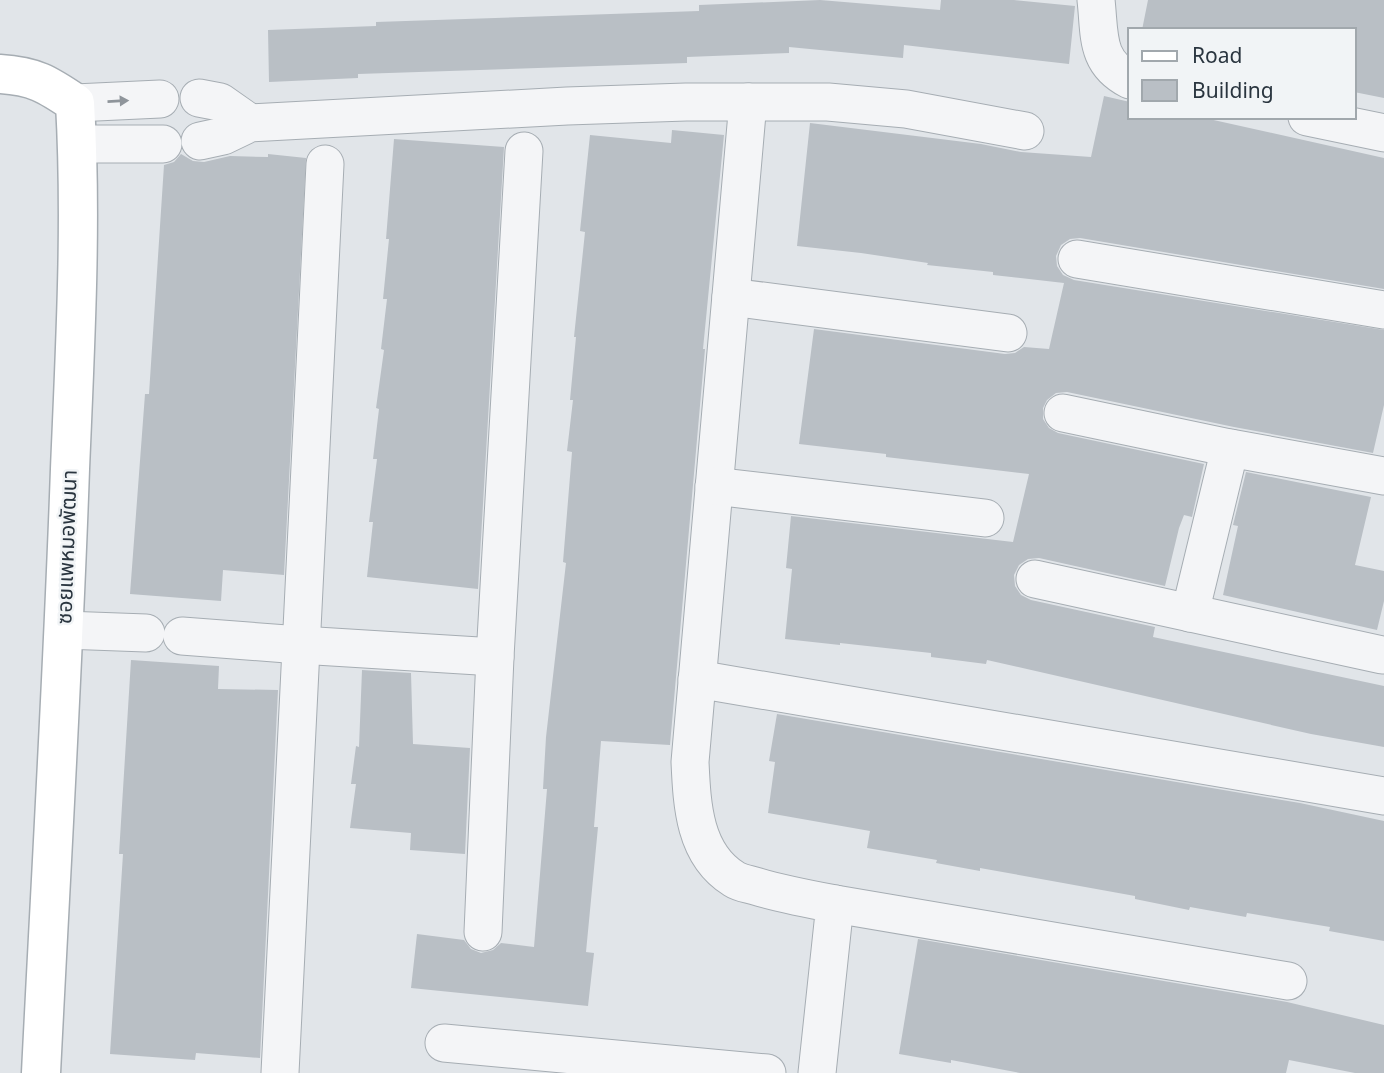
<svg xmlns="http://www.w3.org/2000/svg" width="1384" height="1073" viewBox="0 0 1384 1073" font-family="'Noto Sans','Noto Sans Thai',sans-serif">
<rect width="100%" height="100%" fill="#e1e5e9"/>
<g fill="#b9bfc5">
<path d="M820,0L940,10L941,0H1014L1075,6L1069,64L904,45L903,58L789,47V53L687,57V63L358,74V78L269,82L268,30L376,26V22L699,11V5Z"/>
<path d="M1148,0H1384V98L1354,92V30H1142Z"/>
<path d="M1104,96L1130,102V117H1200L1384,158V289L1080,238L1070,239L1061,245L1056,256L1057,266L1063,275L1074,280L1384,330V405L1373,453L1234,427L1067,392L1056,393L1047,400L1043,408V419L1049,428L1058,433L1204,464L1192,517L1184,515L1179,528L1165,586L1039,558L1028,559L1019,565L1014,575L1015,586L1021,595L1031,600L1155,627L1153,637L1384,686V747L1311,734L987,660L986,664L931,657V653L840,643V645L785,639L792,569L786,568L791,516L1013,542L1029,474L886,457V454L799,444L814,329L1005,354L1015,353L1024,347L1049,349L1064,283L993,275V272L927,265L928,263L861,253L797,246L810,123L981,144L1021,152L1091,157Z"/>
<path d="M672,130L724,135L703,349H705L670,745L601,741L594,827H598L586,952L594,953L588,1006L411,988L417,934L464,940L471,949L481,953L493,950L501,943L534,947L547,789H543L546,737L566,563L563,562L572,452L567,451L573,400H570L576,337H574L585,232L580,231L590,135L671,143Z"/>
<path d="M394,139L504,147L478,589L367,577L373,522H369L377,459H373L379,409L376,408L384,350L381,349L387,299H383L389,239H386Z"/>
<path d="M181,154L193,161L204,162L230,156L268,157V154L306,158L284,575L223,570L221,601L130,594L145,394H149L164,165L174,162Z"/>
<path d="M1246,472L1371,497L1355,565L1384,571V601L1377,630L1223,595L1238,526L1233,525Z"/>
<path d="M131,660L219,666L218,689L278,690L260,1058L196,1053L195,1060L110,1054L123,854H119Z"/>
<path d="M362,670L411,673L413,744L470,748L465,854L410,850L411,833L350,828L356,784H351L356,746L359,747Z"/>
<path d="M777,714L1300,803L1384,821V941L1329,931L1330,927L1247,913L1246,917L1190,907L1189,910L1135,899V896L980,868V871L936,863L937,860L867,848L870,831L768,813L775,762L769,761Z"/>
<path d="M918,939L1287,1002L1384,1025V1073H1355L1289,1060L1286,1073H1020L951,1060V1063L899,1054Z"/>
</g>
<g fill="none" stroke-linecap="round" stroke-linejoin="round">
<g stroke="#a6adb3" stroke-width="39">
<g id="street">
<path d="M1096,0C1100,35 1095,62 1130,80"/>
<path d="M199,98L220,102L250,123"/>
<path d="M748,102L690,762C692,805 694,854 734,879C740,883 748,884 755,886C781,894 808,899 835,904L817,1073"/>
<path d="M75,103L160,99"/>
<path d="M1307,117L1384,133"/>
<path d="M200,141L223,136L250,123L567,106L686,102H828L906,109L1025,131"/>
<path d="M77,144H163"/>
<path d="M1077,259L1384,310"/>
<path d="M731,297L1008,333"/>
<path d="M1063,413L1230,448L1384,476"/>
<path d="M714,486L985,518"/>
<path d="M1035,579L1382,655"/>
<path d="M1190,613L1230,448"/>
<path d="M64,630L146,633"/>
<path d="M182,636L300,645L495,657"/>
<path d="M697,679L1384,796"/>
<path d="M835,904L1288,981"/>
<path d="M483,932L495,657L524,151"/>
<path d="M444,1043L767,1073"/>
<path d="M280,1073L325,164"/>
</g>
</g>
<g stroke="#a6adb3" stroke-width="41">
<path id="secondary" d="M0,74C34,76 47,84 75,103C82,225 75,348 70,469C63,671 51,872 41,1073"/>
</g>
<use href="#street" stroke="#f4f5f7" stroke-width="37"/>
<use href="#secondary" stroke="#fff" stroke-width="38"/>
</g>
<defs><path id="oneway-solid" d="M-6-.8H1V-3.2L6.5 0L1 3.2V.8H-6Z" transform="scale(1.75)"/></defs>
<use fill="#8f959b" href="#oneway-solid" transform="translate(118 101) rotate(-3)"/>
<g text-anchor="middle" stroke-width="5" stroke-linejoin="round" paint-order="stroke">
<g font-size="21" fill="#2a353f" stroke="#f1f4f6">
<text transform="translate(67 547) rotate(-88)" y="7">ซอยแพหมอพัฒนา</text>
</g>
</g>
<rect x="1128" y="28" width="228" height="91" fill="#f1f4f6" stroke="#a1a8ad" stroke-width="2"/>
<rect x="1142" y="51" width="35" height="10" fill="#ffffff" stroke="#a1a8ad" stroke-width="2"/>
<text x="1192" y="63" font-size="21" fill="#2a353f">Road</text>
<rect x="1142" y="80" width="35" height="21" fill="#b9bfc5" stroke="#a1a8ad" stroke-width="2"/>
<text x="1192" y="98" font-size="21" fill="#2a353f">Building</text>
</svg>
